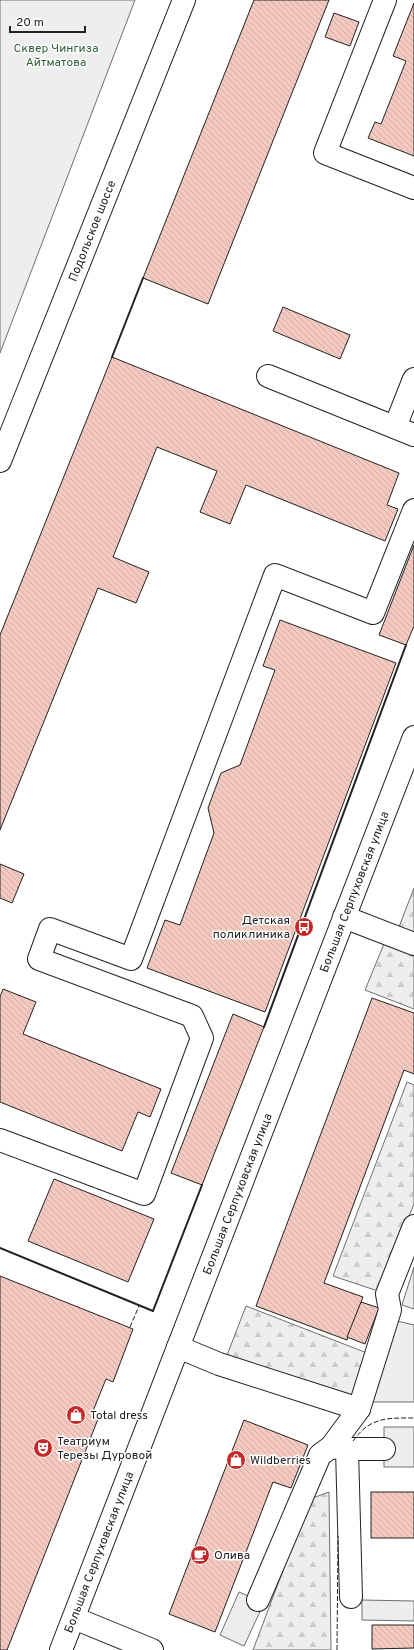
<svg xmlns="http://www.w3.org/2000/svg" width="414" height="1650" viewBox="0 0 414 1650" font-family="Overpass,sans-serif">
<defs>
<pattern id="forest-firs" width="22" height="20" patternUnits="userSpaceOnUse"><rect width="22" height="20" fill="#eee"/><path d="M5 1l3.5 6h-7zM16 11l3.5 6h-7z" fill="#ccc"/></pattern>
<pattern id="building-back-hatch" width="6" height="6" patternUnits="userSpaceOnUse"><rect width="6" height="6" fill="#f3c9c0"/><path d="M-1 5l2 2M0 0l6 6M5-1l2 2" fill="none" stroke="#d0aca5"/></pattern>
</defs>
<rect width="100%" height="100%" fill="#fff"/>
<g fill="url(#forest-firs)" stroke="#6f6f6f">
<path d="M414,888V938L397,932Z"/>
<path d="M386,939L414,950V1009L365,990Z"/>
<path d="M407,1082L414,1085V1204L378,1291L333,1276Z"/>
<path d="M246,1306L367,1353L349,1403L224,1363Z"/>
<path d="M329,1492L331,1650H253L310,1499Z"/>
</g>
<g fill="#eee" stroke="#6f6f6f">
<path d="M0,0H135L0,353Z"/>
<path d="M397,1321L414,1325V1402H372Z"/>
</g>
<g fill="#ededed" stroke="#6f6f6f">
<path d="M414,1267V1309L402,1305Z"/>
<rect x="384" y="1427" width="30" height="40"/>
<path d="M239,1592L264,1603L244,1646L220,1635Z"/>
<path d="M362,1600L414,1601V1621L362,1620Z"/>
</g>
<g fill="url(#building-back-hatch)" stroke="#222">
<path d="M254,0H329L208,304L143,278Z"/>
<path d="M414,3V156L368,138L375,122L381,124L406,61L393,56Z"/>
<path d="M334,13L359,22L350,46L325,37Z"/>
<path d="M283,307L350,335L340,359L273,331Z"/>
<path d="M112,357L399,473L387,505L398,509L385,541L246,485L230,524L200,512L217,471L157,447L113,557L149,572L136,603L98,588L0,830V635Z"/>
<path d="M414,545V626L406,645L379,635Z"/>
<path d="M280,620L396,663L265,1012L147,968L165,920L180,925L214,833L208,808L221,773L240,765L275,670L263,666Z"/>
<path d="M0,864L24,874L12,903L0,898Z"/>
<path d="M3,989L36,1002L23,1034L161,1089L150,1117L138,1112L122,1151L0,1102V997Z"/>
<path d="M372,998L414,1013V1074L404,1070L324,1283L363,1297L347,1340L256,1306Z"/>
<path d="M233,1014L264,1027L202,1185L171,1173Z"/>
<path d="M54,1179L154,1219L128,1282L28,1241Z"/>
<path d="M0,1276L133,1329L113,1382L106,1379L93,1411L100,1414L7,1650H0Z"/>
<path d="M361,1302L379,1308L365,1344L347,1337Z"/>
<path d="M244,1420L308,1445L291,1488L273,1482L215,1632L169,1614Z"/>
<rect x="371" y="1492" width="43" height="46"/>
<path d="M372,1625H414V1648L372,1649Z"/>
</g>
<g fill="none" stroke-linecap="round" stroke-linejoin="round">
<g stroke="#222" stroke-width="24">
<g id="minor">
<path d="M385,0L325,153L414,188"/>
<path d="M268,376L414,435"/>
<path d="M395,427L414,379"/>
<path d="M344,917L414,944"/>
<path d="M0,1140L144,1194L202,1038L192,1016L39,959L50,929L131,959L275,575L373,613L414,510"/>
<path d="M178,1347L219,1364L359,1409"/>
<path d="M331,1447L347,1449L351,1597"/>
<path d="M347,1449H384"/>
<path d="M258,1600L320,1455L331,1447L359,1409L390,1310L387,1294L414,1226"/>
<path d="M74,1618L152,1650"/>
<path id="s1" d="M61,1650L414,737"/>
</g>
</g>
<g stroke="#222" stroke-width="24">
<g id="major">
<path id="s2" d="M0,461L184,0"/>
</g>
</g>
<use href="#minor" stroke="#fff" stroke-width="22"/>
<use href="#major" stroke="#fff" stroke-width="22"/>
<g stroke="#222" stroke-width="1" stroke-dasharray="5 2" stroke-linecap="butt">
<path d="M130,1327L139,1306"/>
<path d="M353,1441C370,1417 387,1418 414,1418"/>
<path d="M337,1650L338,1536"/>
</g>
<g stroke="#222" stroke-width="2">
<path d="M112,357L143,278"/>
<path d="M264,1027L406,645"/>
<path d="M0,1248L153,1311L202,1185"/>
</g>
</g>
<defs>
<g id="bus-disc" transform="scale(1)"><circle r="9.5" fill="#c62828" stroke="#fff"/><path d="M-5-6H5V4H4V6H2V4H-2V6H-4V4H-5ZM-3.5-4V0h7V-4ZM-3.5 1.2v1.5H-2V1.2ZM2 1.2v1.5H3.5V1.2Z" fill="#fff"/></g>
<g id="shop-disc" transform="scale(1)"><circle r="9.5" fill="#c62828" stroke="#fff"/><path d="M-5-2.5h2.3a2.7 3.5 0 0 1 5.4 0H5L5.5 6h-11ZM-1.5-2.5h3a1.5 2.3 0 0 0-3 0Z" fill="#fff"/></g>
<g id="theatre-disc" transform="scale(1)"><circle r="9.5" fill="#c62828" stroke="#fff"/><path d="M-5-5.5Q0-4 5-5.5V0Q5 5 0 6Q-5 5-5 0ZM-3.3-2.5H-1v1.5H-3.3ZM1-2.5H3.3v1.5H1ZM-2.8 1Q0 5.5 2.8 1Z" fill="#fff"/></g>
<g id="cafe-disc" transform="scale(1)"><circle r="9.5" fill="#c62828" stroke="#fff"/><path d="M-5.5-4.5H6V0H3Q3 3.5 0 3.5H-2.5Q-5.5 3.5-5.5 0ZM3-3.2v2h1.7v-2ZM-6 4.5H4V6H-6Z" fill="#fff"/></g>
</defs>
<g fill-rule="evenodd">
<use href="#bus-disc" x="304" y="927"/>
<use href="#shop-disc" x="76" y="1415"/>
<use href="#theatre-disc" x="43" y="1448"/>
<use href="#shop-disc" x="236" y="1460"/>
<use href="#cafe-disc" x="200" y="1555"/>
</g>
<g text-anchor="middle" stroke-width="3" stroke-linejoin="round" paint-order="stroke">
<g font-size="12" fill="#2f5e38" stroke="#fff">
<text x="56" y="52">Сквер Чингиза<tspan x="56" dy="14">Айтматова</tspan></text>
</g>
<g font-size="12" fill="#222" stroke="#fff">
<text dy="4" stroke="none"><textPath href="#s2" startOffset="248">Подольское шоссе</textPath></text>
<text dy="4" stroke="none"><textPath href="#s1" startOffset="813">Большая Серпуховская улица</textPath></text>
<text dy="4" stroke="none"><textPath href="#s1" startOffset="489">Большая Серпуховская улица</textPath></text>
<text dy="4" stroke="none"><textPath href="#s1" startOffset="105">Большая Серпуховская улица</textPath></text>
</g>
<g font-size="12" fill="#222" stroke="#fff" text-anchor="start">
<text x="290" y="924" text-anchor="end">Детская<tspan x="290" dy="14">поликлиника</tspan></text>
<text x="90" y="1419">Total dress</text>
<text x="57" y="1445">Театриум<tspan x="57" dy="14">Терезы Дуровой</tspan></text>
<text x="250" y="1464">Wildberries</text>
<text x="214" y="1559">Олива</text>
</g>
</g>
<path d="M10 26v6h75v-6" fill="none" stroke="#222222" stroke-width="2"/>
<text x="16" y="26" font-size="12" fill="#222222" stroke="#ffffff" stroke-width="3" paint-order="stroke">20 m</text>
</svg>
